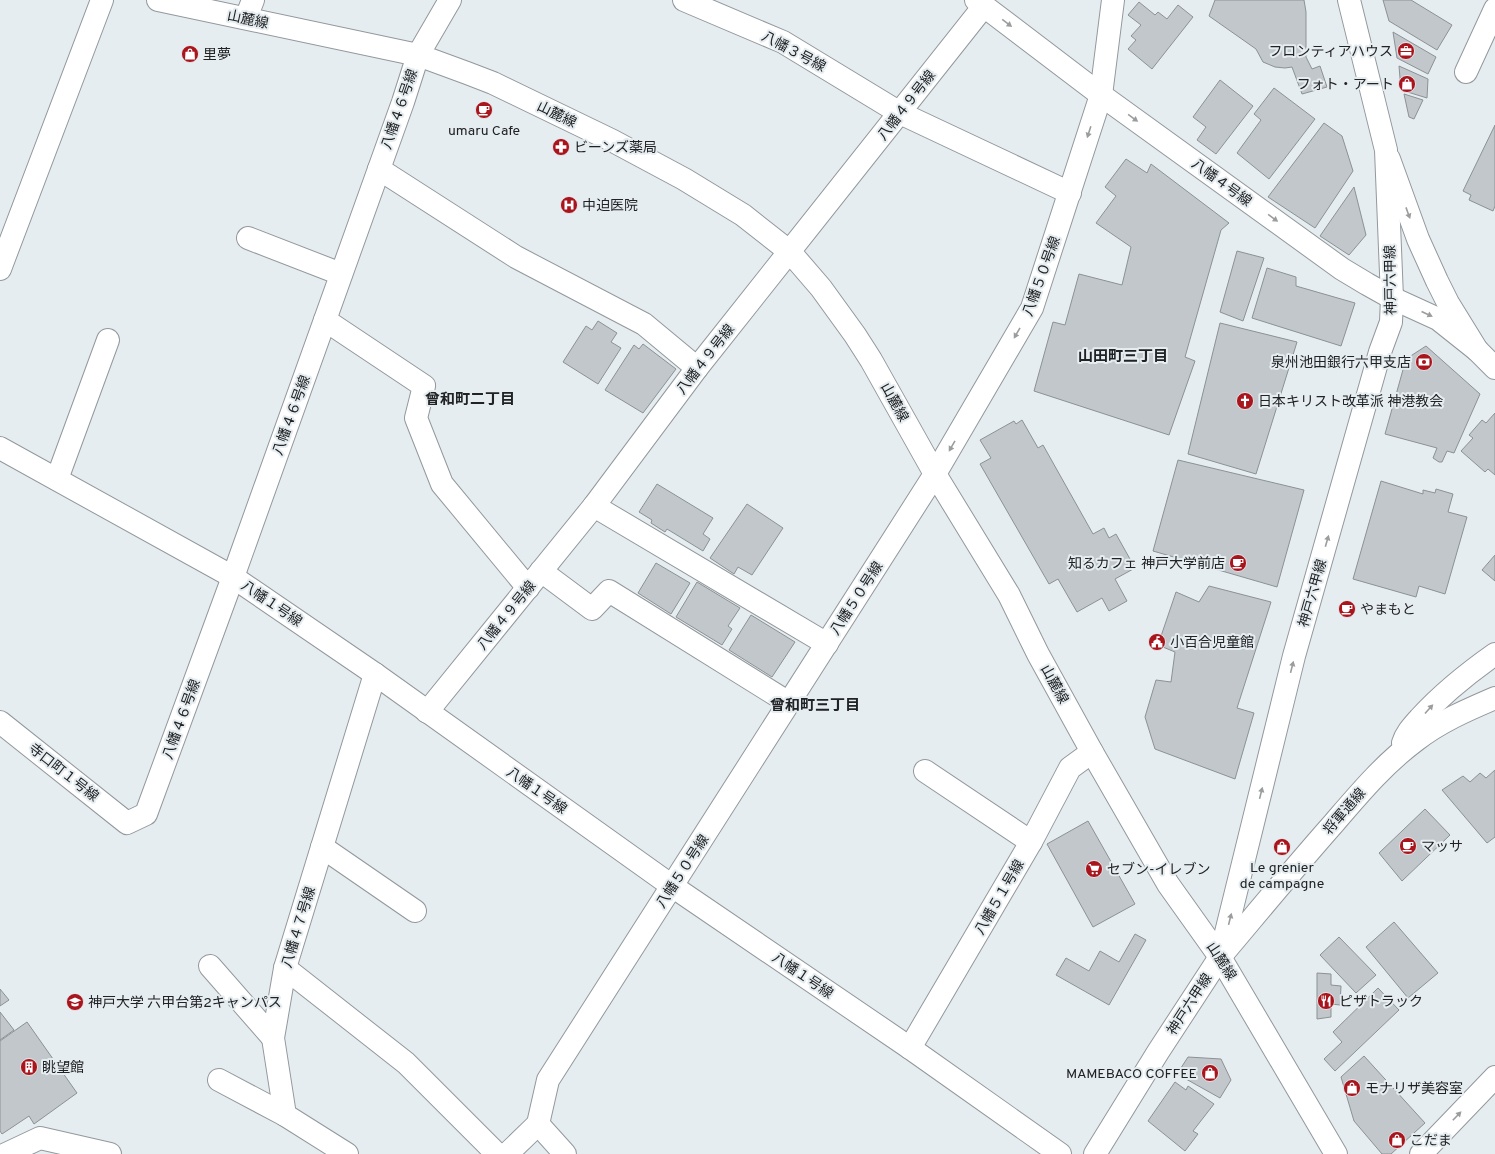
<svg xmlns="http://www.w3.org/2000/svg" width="1495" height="1154" viewBox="0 0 1495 1154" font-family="Overpass,'Noto Sans JP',sans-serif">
<rect width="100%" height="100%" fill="#e6edf1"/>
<g fill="#c1c7cb" stroke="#8b9195">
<path d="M1215,0H1304L1306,12V57L1312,69L1320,66L1327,87L1302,94L1292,67L1285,68L1275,67L1263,62L1256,49L1209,16Z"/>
<path d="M1383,0H1411L1452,25L1437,50L1389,21Z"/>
<path d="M1139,2L1155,15L1158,12L1167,19L1178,5L1193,17L1152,69L1128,49L1136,40L1131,36L1141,25L1128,15Z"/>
<path d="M1393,32L1436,57L1428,74L1397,58Z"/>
<path d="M1399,66L1428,79L1427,98L1401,90Z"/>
<path d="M1220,80L1253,106L1216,154L1197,140L1206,127L1193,117Z"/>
<path d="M1274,88L1315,119L1269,179L1237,153L1261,120L1254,114Z"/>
<path d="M1404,94L1423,100L1414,119L1409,117Z"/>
<path d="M1324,123L1342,136L1353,171L1315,228L1268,197Z"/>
<path d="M1495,125V206L1493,211L1469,200L1471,195L1463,191Z"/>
<path d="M1126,159L1147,173L1151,164L1229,223L1221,230L1185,357L1195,361L1169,435L1034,391L1053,322L1065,325L1079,274L1122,285L1131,247L1096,223L1116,196L1105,187Z"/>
<path d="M1354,187L1366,235L1349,255L1320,236Z"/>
<path d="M1237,251L1264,258L1243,321L1220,312Z"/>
<path d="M1267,268L1296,277V286L1355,303L1341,346L1252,318Z"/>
<path d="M598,321L617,333L611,342L621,348L598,384L563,362L586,326L592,330Z"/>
<path d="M1220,323L1297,342L1256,474L1188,454Z"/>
<path d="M643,344L676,369L643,413L605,390L634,345L639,349Z"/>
<path d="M1426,346L1480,394L1454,453L1447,451L1442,462H1439L1433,458L1437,448L1385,434L1406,359Z"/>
<path d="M1495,413V475L1488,469L1485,472L1461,451L1473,438L1469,435L1482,420L1486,423Z"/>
<path d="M1022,420L1038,448L1043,445L1093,534L1104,528L1109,538L1116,534L1135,568L1115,579L1127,601L1109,611L1102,598L1077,612L1058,579L1049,584L980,464L991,458L980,440L1014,421L1016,424Z"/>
<path d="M1178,460L1304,490L1277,587L1153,551Z"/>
<path d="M1381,481L1423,494V490L1435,493L1436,489L1453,494L1448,512L1467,517L1445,594L1419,586L1416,597L1353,579Z"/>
<path d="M657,484L713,518L703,534L710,539L703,551L667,529L665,532L651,523L652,520L639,512Z"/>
<path d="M747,504L783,528L752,575L738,567L734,574L710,558Z"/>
<path d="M1495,555V581L1482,570Z"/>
<path d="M656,563L690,583L671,614L638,593Z"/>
<path d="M697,582L740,608L728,626L732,629L722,645L676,617Z"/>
<path d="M1209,586L1271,602L1237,708L1254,713L1235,779L1155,749L1145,717L1156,680L1171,682L1175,652L1158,645L1176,592L1199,602Z"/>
<path d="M751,615L795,642L772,677L729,650Z"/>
<path d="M1495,770V837L1487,843L1442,790L1463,776L1470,782L1480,773L1486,778Z"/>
<path d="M1425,809L1450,835L1402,881L1379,853Z"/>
<path d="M1088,821L1135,904L1093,927L1047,844Z"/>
<path d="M1394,922L1438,973L1408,998L1366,947Z"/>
<path d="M1135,934L1146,940L1109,1005L1056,975L1066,958L1089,971L1100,951L1119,962Z"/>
<path d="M1339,937L1376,975L1356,993L1320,955Z"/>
<path d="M1317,973L1331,974V985L1341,986L1340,1005L1331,1004V1017L1317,1019Z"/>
<path d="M1378,988L1399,1010L1335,1071L1324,1059L1342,1042L1333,1032Z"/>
<path d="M0,989L9,1000L0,1006Z"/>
<path d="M0,1012L14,1030L0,1040Z"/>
<path d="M27,1022L77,1093L34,1124L29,1116L2,1134L0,1131V1041Z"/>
<path d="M1364,1056L1425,1123L1391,1154H1382L1354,1121L1341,1077Z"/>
<path d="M1188,1057L1221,1059L1231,1080L1220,1098L1177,1074Z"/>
<path d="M1175,1082L1186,1090L1188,1086L1214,1104L1193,1131L1198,1134L1185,1151L1148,1121Z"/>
</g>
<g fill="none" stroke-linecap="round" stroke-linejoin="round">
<g stroke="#92989c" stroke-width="24">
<g id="minor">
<path d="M684,0L783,42L900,113L1070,193"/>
<path d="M976,0L1101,95L1342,269L1367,284L1392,298L1438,319L1477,350"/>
<path d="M246,18L253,0"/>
<path d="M1466,72L1495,9"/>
<path d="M1389,159L1418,239L1437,281L1448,303L1477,350L1495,368"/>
<path d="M379,169L516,257L644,324L697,368"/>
<path d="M248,238L341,274"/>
<path d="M0,269L102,0"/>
<path d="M325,320L424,386L416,418L442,484L528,588"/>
<path d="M0,448L233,577L375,674L672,886L910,1048L1060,1154"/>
<path d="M57,479L108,340"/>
<path d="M594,506L827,644"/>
<path d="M541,571L592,609L609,591L789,703"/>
<path d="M427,712L594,506L697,368L984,6"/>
<path d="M0,722L127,823L146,814L233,577L403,102L418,55L450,0"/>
<path d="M1403,743C1406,733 1413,726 1420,718C1442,694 1468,673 1495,654"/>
<path d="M925,771L1031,842"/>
<path d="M322,847L415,911"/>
<path d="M1220,957C1258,912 1295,867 1334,823C1359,794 1384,764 1415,741C1439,722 1467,710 1495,698"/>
<path d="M210,966L273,1038"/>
<path d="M285,968L406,1063L497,1154"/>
<path d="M910,1048L1031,842L1070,768L1092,752"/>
<path d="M219,1080L285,1115"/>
<path d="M6,1154L40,1138L110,1154"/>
<path d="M347,1154L285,1115L273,1038L285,968L375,674"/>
<path d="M507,1154L538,1124"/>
<path d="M565,1154L538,1124L548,1080L935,474L1032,308L1101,95L1113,0"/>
<path d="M1421,1154L1495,1077"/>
</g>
</g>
<g stroke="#92989c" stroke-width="24">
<g id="major">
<path d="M158,0L418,55L467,73L493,83L613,141L684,179L743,215L790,252L821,288L855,335L871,360L935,474L1009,595L1038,654L1092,752L1168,884L1220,957L1336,1154"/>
<path d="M1095,1154L1158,1052L1220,957L1294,656L1380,352L1391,322L1392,298L1386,150L1349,0"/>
</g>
</g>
<use href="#minor" stroke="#fff" stroke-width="22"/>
<use href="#major" stroke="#fff" stroke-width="22"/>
</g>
<defs><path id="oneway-solid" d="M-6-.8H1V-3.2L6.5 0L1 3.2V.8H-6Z"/></defs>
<g fill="#9b9c9c">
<use href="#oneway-solid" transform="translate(1007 23) rotate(37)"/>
<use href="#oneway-solid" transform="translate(1133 118) rotate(36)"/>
<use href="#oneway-solid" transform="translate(1089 132) rotate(108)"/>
<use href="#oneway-solid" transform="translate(1408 213) rotate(70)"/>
<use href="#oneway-solid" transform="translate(1273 218) rotate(36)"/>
<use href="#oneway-solid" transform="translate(1427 314) rotate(25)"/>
<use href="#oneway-solid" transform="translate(1017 333) rotate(120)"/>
<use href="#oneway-solid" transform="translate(952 446) rotate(120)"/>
<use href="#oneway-solid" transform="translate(1327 541) rotate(-74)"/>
<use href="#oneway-solid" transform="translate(1292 667) rotate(-76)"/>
<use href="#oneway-solid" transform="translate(1429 709) rotate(-48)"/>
<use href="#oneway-solid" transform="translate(1261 793) rotate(-76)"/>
<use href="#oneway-solid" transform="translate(1230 919) rotate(-76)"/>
<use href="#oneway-solid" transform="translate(1457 1116) rotate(-46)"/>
</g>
<defs>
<g id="office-disc" transform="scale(0.9)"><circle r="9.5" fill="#a9151d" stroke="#e6edf1"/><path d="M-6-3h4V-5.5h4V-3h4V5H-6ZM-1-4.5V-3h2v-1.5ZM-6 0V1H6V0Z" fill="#fff"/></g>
<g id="shop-disc" transform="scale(0.9)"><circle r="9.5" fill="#a9151d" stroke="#e6edf1"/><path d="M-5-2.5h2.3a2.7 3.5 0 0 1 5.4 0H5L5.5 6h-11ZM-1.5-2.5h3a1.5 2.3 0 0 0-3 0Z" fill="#fff"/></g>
<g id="cafe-disc" transform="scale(0.9)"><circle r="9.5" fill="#a9151d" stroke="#e6edf1"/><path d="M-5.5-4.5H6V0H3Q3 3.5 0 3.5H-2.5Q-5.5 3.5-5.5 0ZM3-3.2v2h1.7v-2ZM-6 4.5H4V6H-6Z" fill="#fff"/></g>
<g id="pharmacy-disc" transform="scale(0.9)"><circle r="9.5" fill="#a9151d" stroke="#e6edf1"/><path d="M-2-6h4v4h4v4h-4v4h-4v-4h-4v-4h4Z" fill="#fff"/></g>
<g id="hospital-disc" transform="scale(0.9)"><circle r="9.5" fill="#a9151d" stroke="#e6edf1"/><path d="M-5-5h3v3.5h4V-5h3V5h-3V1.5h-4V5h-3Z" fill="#fff"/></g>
<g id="bank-disc" transform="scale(0.9)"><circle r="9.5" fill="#a9151d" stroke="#e6edf1"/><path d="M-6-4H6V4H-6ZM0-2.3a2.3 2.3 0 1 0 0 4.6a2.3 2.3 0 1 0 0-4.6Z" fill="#fff"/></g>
<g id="church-disc" transform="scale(0.9)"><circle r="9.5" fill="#a9151d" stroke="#e6edf1"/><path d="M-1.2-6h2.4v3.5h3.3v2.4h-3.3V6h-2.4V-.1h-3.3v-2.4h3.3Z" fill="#fff"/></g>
<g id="civic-disc" transform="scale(0.9)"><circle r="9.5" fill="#a9151d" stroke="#e6edf1"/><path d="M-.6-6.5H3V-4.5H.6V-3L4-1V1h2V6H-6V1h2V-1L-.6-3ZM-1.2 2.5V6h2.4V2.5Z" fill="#fff"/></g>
<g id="supermarket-disc" transform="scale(0.9)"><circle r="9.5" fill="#a9151d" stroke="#e6edf1"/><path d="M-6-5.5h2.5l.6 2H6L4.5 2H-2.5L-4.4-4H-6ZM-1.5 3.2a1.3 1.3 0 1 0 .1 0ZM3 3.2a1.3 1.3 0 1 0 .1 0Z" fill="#fff"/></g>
<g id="restaurant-disc" transform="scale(0.9)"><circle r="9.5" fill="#a9151d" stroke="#e6edf1"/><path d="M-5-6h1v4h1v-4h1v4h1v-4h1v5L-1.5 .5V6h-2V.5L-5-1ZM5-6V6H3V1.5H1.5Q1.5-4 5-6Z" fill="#fff"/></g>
<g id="university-disc" transform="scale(0.9)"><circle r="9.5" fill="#a9151d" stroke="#e6edf1"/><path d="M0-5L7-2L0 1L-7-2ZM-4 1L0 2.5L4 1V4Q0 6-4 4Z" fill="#fff"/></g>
<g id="building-disc" transform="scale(0.9)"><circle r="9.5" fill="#a9151d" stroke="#e6edf1"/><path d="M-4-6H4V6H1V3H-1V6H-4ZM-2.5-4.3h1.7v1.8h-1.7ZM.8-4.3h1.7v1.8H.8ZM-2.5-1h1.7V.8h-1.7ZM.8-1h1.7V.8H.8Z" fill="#fff"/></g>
</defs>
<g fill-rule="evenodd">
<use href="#office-disc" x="1406" y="51"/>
<use href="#shop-disc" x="190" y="54"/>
<use href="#shop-disc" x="1407" y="84"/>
<use href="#cafe-disc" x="484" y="110"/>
<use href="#pharmacy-disc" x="561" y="147"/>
<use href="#hospital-disc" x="569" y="205"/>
<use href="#bank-disc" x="1424" y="362"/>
<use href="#church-disc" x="1245" y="401"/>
<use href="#cafe-disc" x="1238" y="563"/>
<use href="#cafe-disc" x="1347" y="609"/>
<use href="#civic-disc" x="1157" y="642"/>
<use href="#cafe-disc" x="1408" y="846"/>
<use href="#shop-disc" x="1282" y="847"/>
<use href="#supermarket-disc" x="1094" y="869"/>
<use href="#restaurant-disc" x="1326" y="1001"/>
<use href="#university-disc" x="75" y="1002"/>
<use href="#building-disc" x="29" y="1067"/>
<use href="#shop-disc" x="1210" y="1073"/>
<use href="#shop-disc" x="1352" y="1088"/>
<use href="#shop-disc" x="1397" y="1140"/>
</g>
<g text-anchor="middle" stroke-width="4" stroke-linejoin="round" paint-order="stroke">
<g font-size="14" fill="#202224" stroke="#e6edf1">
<text transform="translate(248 19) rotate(12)" y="5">山麓線</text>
<text transform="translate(794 51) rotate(28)" y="5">八幡３号線</text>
<text transform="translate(906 105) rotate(-52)" y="5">八幡４９号線</text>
<text transform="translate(399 109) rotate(-71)" y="5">八幡４６号線</text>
<text transform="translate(557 114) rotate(26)" y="5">山麓線</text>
<text transform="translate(1222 182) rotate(36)" y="5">八幡４号線</text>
<text transform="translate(1041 276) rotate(-70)" y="5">八幡５０号線</text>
<text transform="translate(1390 280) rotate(-91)" y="5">神戸六甲線</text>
<text transform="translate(705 359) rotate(-52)" y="5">八幡４９号線</text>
<text transform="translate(895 402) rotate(61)" y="5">山麓線</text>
<text transform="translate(291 415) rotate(-70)" y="5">八幡４６号線</text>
<text transform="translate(1312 593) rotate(-74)" y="5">神戸六甲線</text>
<text transform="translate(856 598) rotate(-57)" y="5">八幡５０号線</text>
<text transform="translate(272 603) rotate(34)" y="5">八幡１号線</text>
<text transform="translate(506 615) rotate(-51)" y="5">八幡４９号線</text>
<text transform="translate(1055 684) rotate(61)" y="5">山麓線</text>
<text transform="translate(181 719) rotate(-70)" y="5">八幡４６号線</text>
<text transform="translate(64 772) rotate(38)" y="5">寺口町１号線</text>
<text transform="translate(537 790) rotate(35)" y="5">八幡１号線</text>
<text transform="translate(1344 811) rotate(-49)" y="5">将軍通線</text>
<text transform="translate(682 871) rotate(-57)" y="5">八幡５０号線</text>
<text transform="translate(999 897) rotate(-60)" y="5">八幡５１号線</text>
<text transform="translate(298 927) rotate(-73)" y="5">八幡４７号線</text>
<text transform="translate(1222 961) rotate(57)" y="5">山麓線</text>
<text transform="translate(803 975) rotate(34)" y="5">八幡１号線</text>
<text transform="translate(1189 1004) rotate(-57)" y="5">神戸六甲線</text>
</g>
<g font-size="14" fill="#202224" stroke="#e6edf1" text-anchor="start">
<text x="1393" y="56" text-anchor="end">フロンティアハウス</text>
<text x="203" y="59">里夢</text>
<text x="1394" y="89" text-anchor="end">フォト・アート</text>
<text x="484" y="135" text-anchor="middle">umaru Cafe</text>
<text x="574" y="152">ビーンズ薬局</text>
<text x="582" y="210">中迫医院</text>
<text x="1411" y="367" text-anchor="end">泉州池田銀行六甲支店</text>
<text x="1258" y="406">日本キリスト改革派 神港教会</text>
<text x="1225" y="568" text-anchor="end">知るカフェ 神戸大学前店</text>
<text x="1360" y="614">やまもと</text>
<text x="1170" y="647">小百合児童館</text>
<text x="1421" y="851">マッサ</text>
<text x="1282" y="872" text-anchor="middle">Le grenier<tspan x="1282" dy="16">de campagne</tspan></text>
<text x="1107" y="874">セブン-イレブン</text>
<text x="1339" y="1006">ピザトラック</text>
<text x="88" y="1007">神戸大学 六甲台第2キャンパス</text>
<text x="42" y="1072">眺望館</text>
<text x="1197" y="1078" text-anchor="end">MAMEBACO COFFEE</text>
<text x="1365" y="1093">モナリザ美容室</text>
<text x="1410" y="1145">こだま</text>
</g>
<g font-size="15" font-weight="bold" fill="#202224" stroke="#e6edf1">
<text x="1123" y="361">山田町三丁目</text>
<text x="470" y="404">曾和町二丁目</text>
<text x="815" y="710">曾和町三丁目</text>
</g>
</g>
</svg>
